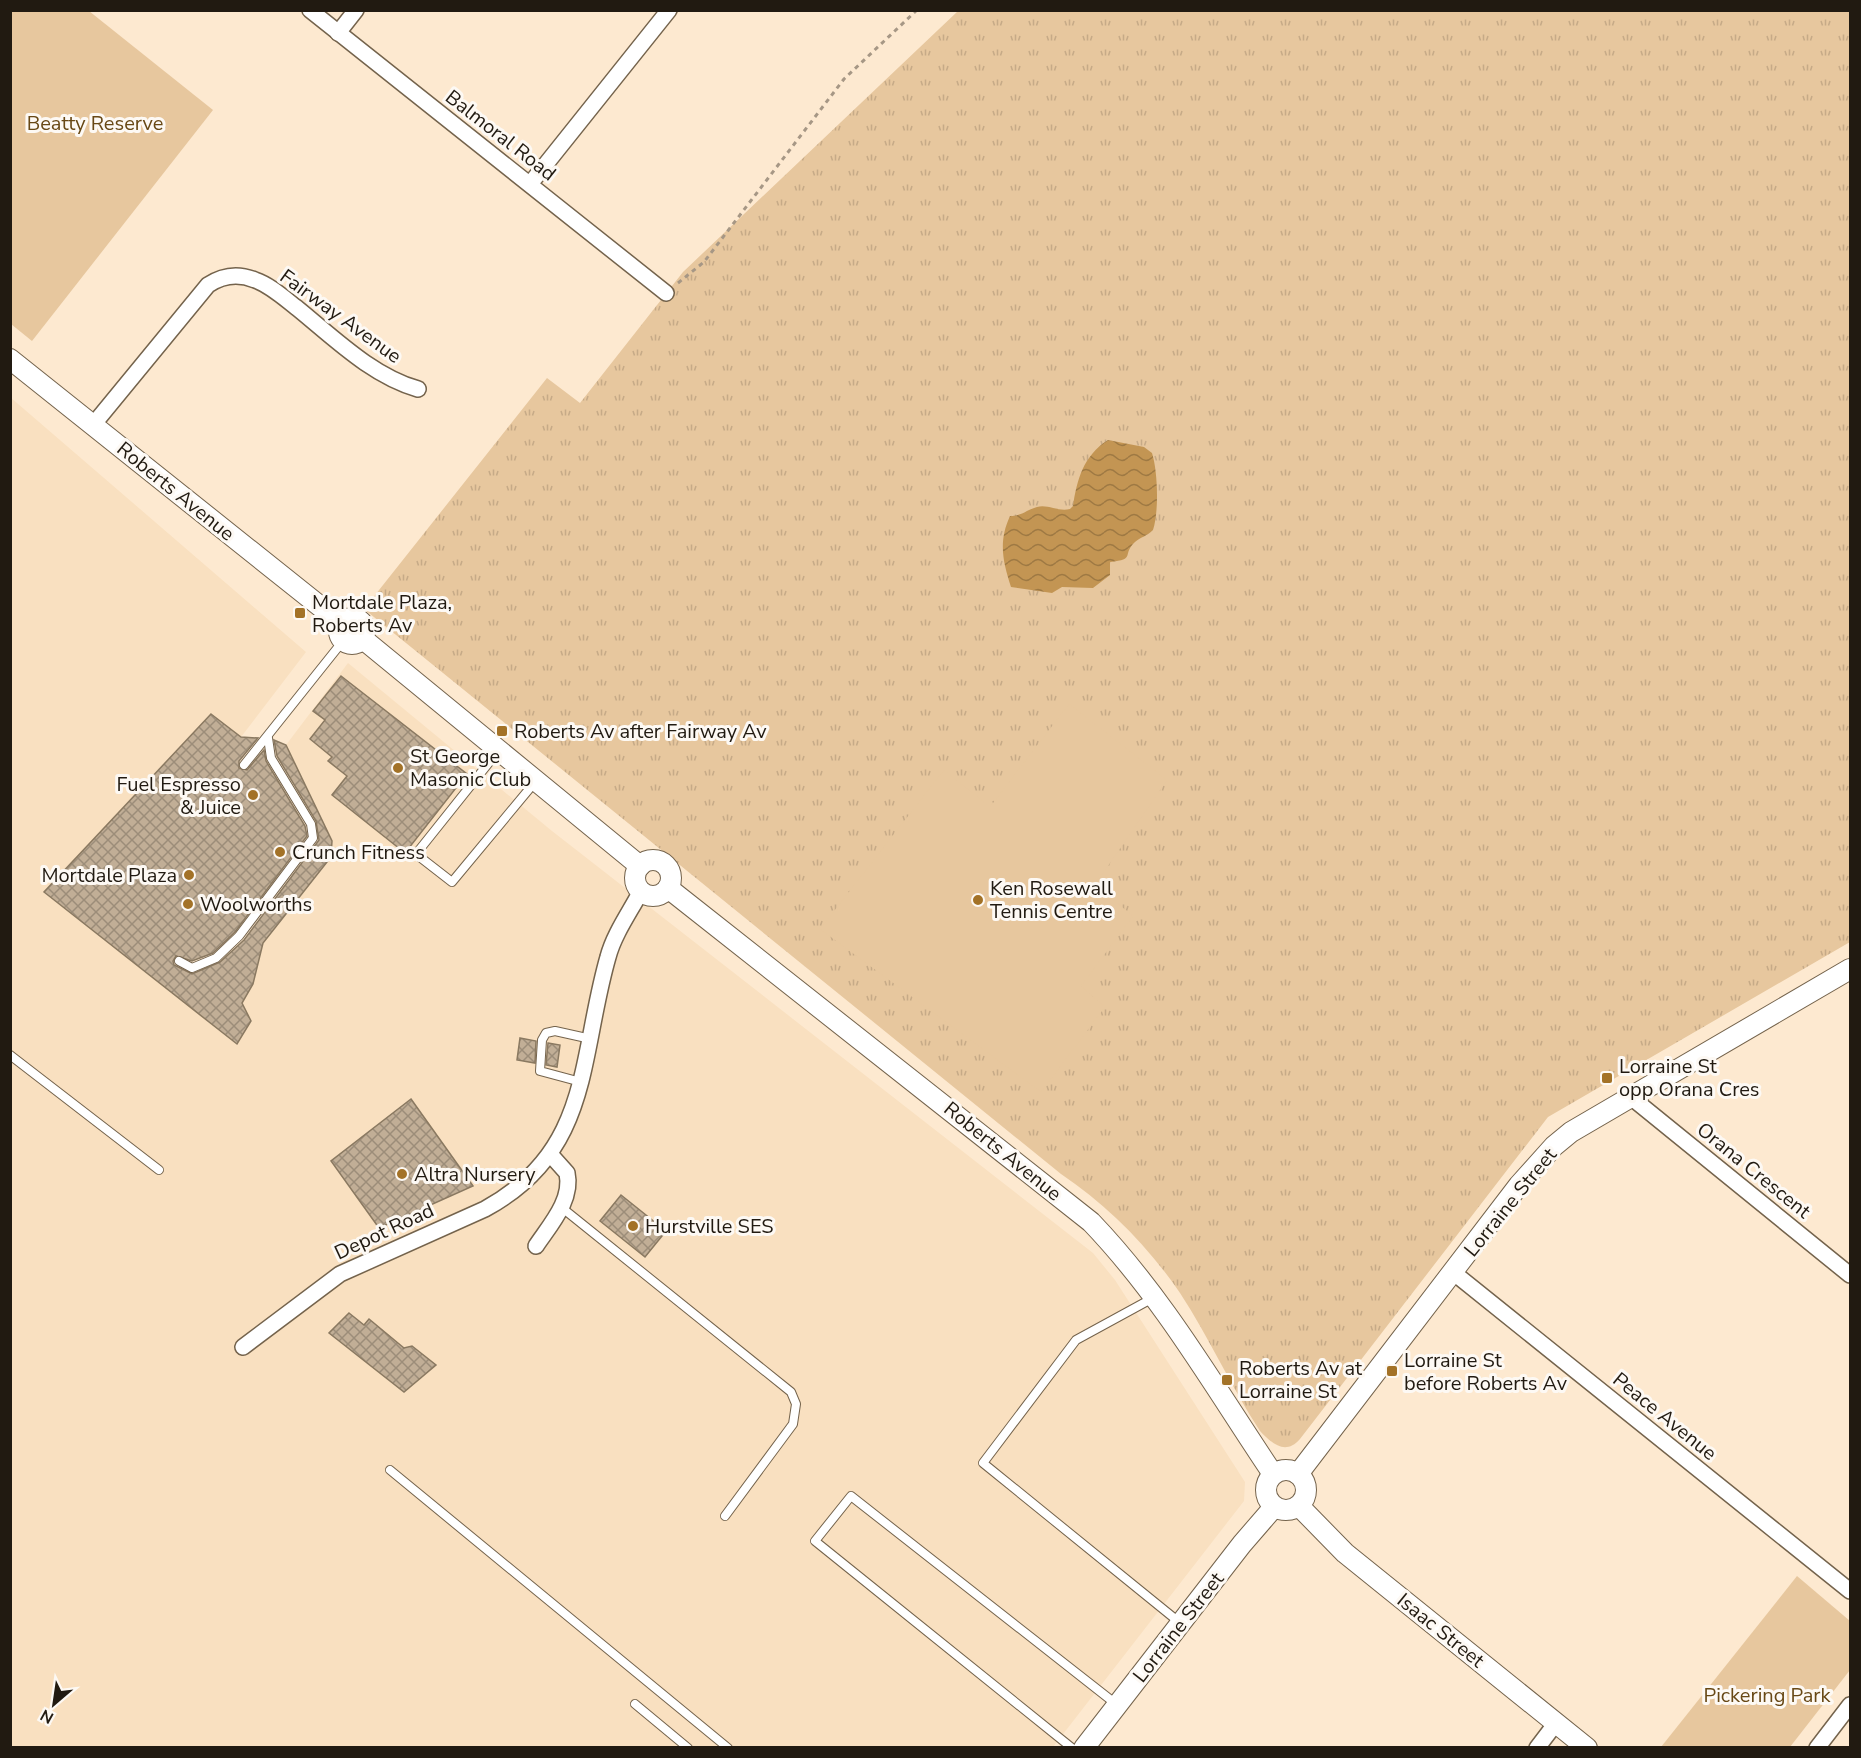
<svg xmlns="http://www.w3.org/2000/svg" width="1861" height="1758" viewBox="0 0 1861 1758" font-family="'Nunito Sans',sans-serif">
<defs>
<pattern id="grass-tufts" width="24" height="20" patternUnits="userSpaceOnUse" patternTransform="scale(1.5)"><rect width="24" height="20" fill="#e7c79e"/><path d="M3 7l-1-3M5 7V3M7 7l1-3M15 17l-1-3M17 17v-4M19 17l1-3" fill="none" stroke="#c6aa87"/></pattern>
<pattern id="water-waves" width="16" height="10" patternUnits="userSpaceOnUse" patternTransform="scale(1.5)"><rect width="16" height="10" fill="#c39553"/><path d="M0 5q4-4 8 0t8 0" fill="none" stroke="#9e7943"/></pattern>
<pattern id="building-cross-hatch" width="8" height="8" patternUnits="userSpaceOnUse" patternTransform="scale(1.5)"><rect width="8" height="8" fill="#c1ae96"/><path d="M0 0l8 8M0 8l8-8" fill="none" stroke="#9c8d79"/></pattern>
</defs>
<rect width="100%" height="100%" fill="#fde9d0"/>
<path fill="#f9e0c0" d="M10,397L306,652L241,737L211,715L166,986L237,1044L251,1021L242,1003L253,984L263,943L331,857L332,841L286,745L348,663L552,831L1093,1253L1115,1280L1245,1482L1244,1501L1053,1747H11Z"/>
<path fill="url(#grass-tufts)" d="M958,11H1850V942L1548,1117L1300,1439C1286,1455 1273,1445 1260,1431C1231,1387 1209,1337 1180,1293C1148,1246 1107,1205 1061,1174L364,609L547,378L580,403L683,272Z"/>
<g fill="#e7c79e">
<path d="M10,11H89L213,110L32,341L11,324Z"/>
<path d="M1069,704L1167,780L1095,885L1133,916L1081,986L1105,1007L1041,1092L820,929L944,770L990,807Z"/>
<path d="M1797,1576L1850,1621V1670L1790,1747H1661Z"/>
</g>
<path fill="url(#water-waves)" d="M1108,440L1144,447L1152,453C1158,472 1159,512 1153,530C1147,536 1141,537 1135,542C1121,555 1137,559 1110,562V575L1093,588L1062,587L1052,593L1011,587C1003,562 998,542 1010,516C1022,516 1026,510 1037,507C1048,504 1058,512 1070,509L1073,506C1077,480 1083,456 1108,440Z"/>
<g fill="url(#building-cross-hatch)" stroke="#8a7961" stroke-width="1.5">
<path d="M341,676L467,774L405,853L332,795L347,776L328,761L332,757L310,739L325,720L313,711Z"/>
<path d="M211,714L241,737L258,738L239,761V768L247,770L264,750L266,761L305,826L307,836L235,932L213,953L192,961L176,956L173,961L174,965L192,974L220,962L244,940L319,840L316,821L277,756L274,740L286,745L332,841L331,857L263,943L253,984L242,1003L251,1021L237,1044L44,892Z"/>
<path d="M520,1038L536,1041L535,1063L517,1060Z"/>
<path d="M548,1043L560,1045L557,1067L546,1065Z"/>
<path d="M411,1099L473,1186L379,1228L331,1161Z"/>
<path d="M621,1195L666,1231L645,1257L600,1221Z"/>
<path d="M349,1313L364,1325L369,1319L404,1348L412,1346L436,1365L404,1392L329,1333Z"/>
</g>
<g fill="none" stroke-linecap="round" stroke-linejoin="round">
<g stroke="#74634c" stroke-width="10">
<g id="service">
<path d="M499,750L416,854L452,882L535,782"/>
<path d="M244,765L343,641"/>
<path d="M179,961L192,968L216,958L239,936L313,838L311,824L271,758L268,738"/>
<path d="M10,1055L159,1170"/>
<path d="M581,1082L540,1071L542,1040L546,1033L555,1031L591,1039"/>
<path d="M561,1207L791,1392L796,1404L793,1424L725,1516"/>
<path d="M1153,1298L1076,1340L983,1463L1179,1622"/>
<path d="M390,1470L728,1748"/>
<path d="M635,1704L688,1748"/>
<path d="M1072,1748L815,1541L851,1496L1116,1704"/>
</g>
</g>
<g stroke="#74634c" stroke-width="18">
<g id="minor">
<path d="M310,10L666,293"/>
<path d="M338,33L356,10"/>
<path d="M530,184L669,10"/>
<path d="M93,425L208,285C223,275 238,273 255,280C270,285 284,298 297,308C334,338 372,376 418,389"/>
<path d="M1632,1098L1850,1275"/>
<path d="M536,1246C550,1225 573,1200 567,1173L550,1154"/>
<path d="M1454,1273L1850,1591"/>
<path d="M243,1347L340,1274L485,1209C592,1151 579,1058 608,957C614,934 630,912 641,891"/>
<path d="M1537,1748L1556,1723"/>
<path d="M1817,1748L1850,1705"/>
</g>
</g>
<g stroke="#74634c" stroke-width="22">
<g id="tertiary">
<path d="M10,359L341,623"/>
<circle cx="352" cy="631" r="13"/>
<path d="M363,639L640,866"/>
<circle cx="653" cy="878" r="18"/>
<path d="M668,888L1091,1222C1163,1297 1215,1388 1273,1474"/>
<circle cx="1286" cy="1490" r="20"/>
<path d="M1298,1474L1519,1185L1554,1146L1571,1132L1850,969"/>
<path d="M1299,1506L1345,1553L1587,1748"/>
<path d="M1084,1748L1242,1544L1274,1507"/>
</g>
</g>
<path stroke="#a69785" stroke-width="3" stroke-dasharray="4.5 4.5" stroke-linecap="butt" d="M678,283L704,262L844,79L917,10"/>
<use href="#service" stroke="#fff" stroke-width="8"/>
<use href="#minor" stroke="#fff" stroke-width="15"/>
<use href="#tertiary" stroke="#fff" stroke-width="20"/>
</g>
<g fill="#a37227" stroke="#fdf9f4" stroke-width="2">
<rect x="294" y="607" width="12" height="12" rx="3"/>
<rect x="496" y="725" width="12" height="12" rx="3"/>
<circle cx="398" cy="768" r="6"/>
<circle cx="253" cy="795" r="6"/>
<circle cx="280" cy="852" r="6"/>
<circle cx="189" cy="875" r="6"/>
<circle cx="978" cy="900" r="6"/>
<circle cx="188" cy="904" r="6"/>
<rect x="1601" y="1072" width="12" height="12" rx="3"/>
<circle cx="402" cy="1174" r="6"/>
<circle cx="633" cy="1226" r="6"/>
<rect x="1386" y="1365" width="12" height="12" rx="3"/>
<rect x="1221" y="1374" width="12" height="12" rx="3"/>
</g>
<g text-anchor="middle" stroke-width="6" stroke-linejoin="round" paint-order="stroke">
<g font-size="20" fill="#684815" stroke="#fdf9f4">
<text x="95" y="130">Beatty Reserve</text>
<text x="1767" y="1702">Pickering Park</text>
</g>
<g font-size="20" fill="#211a11" stroke="#fdf9f4">
<text transform="translate(501 135) rotate(38)" y="7">Balmoral Road</text>
<text transform="translate(341 316) rotate(36)" y="7">Fairway Avenue</text>
<text transform="translate(176 491) rotate(39)" y="7">Roberts Avenue</text>
<text transform="translate(1003 1151) rotate(39)" y="7">Roberts Avenue</text>
<text transform="translate(1754 1170) rotate(39)" y="7">Orana Crescent</text>
<text transform="translate(1510 1202) rotate(-51)" y="7">Lorraine Street</text>
<text transform="translate(384 1231) rotate(-25)" y="7">Depot Road</text>
<text transform="translate(1665 1416) rotate(39)" y="7">Peace Avenue</text>
<text transform="translate(1178 1627) rotate(-52)" y="7">Lorraine Street</text>
<text transform="translate(1441 1630) rotate(39)" y="7">Isaac Street</text>
</g>
<g font-size="20" fill="#211a11" stroke="#fdf9f4" text-anchor="start">
<text x="312" y="609">Mortdale Plaza,<tspan x="312" dy="23">Roberts Av</tspan></text>
<text x="514" y="738">Roberts Av after Fairway Av</text>
<text x="410" y="763">St George<tspan x="410" dy="23">Masonic Club</tspan></text>
<text x="241" y="791" text-anchor="end">Fuel Espresso<tspan x="241" dy="23">&amp; Juice</tspan></text>
<text x="292" y="859">Crunch Fitness</text>
<text x="177" y="882" text-anchor="end">Mortdale Plaza</text>
<text x="990" y="895">Ken Rosewall<tspan x="990" dy="23">Tennis Centre</tspan></text>
<text x="200" y="911">Woolworths</text>
<text x="1619" y="1073">Lorraine St<tspan x="1619" dy="23">opp Orana Cres</tspan></text>
<text x="414" y="1181">Altra Nursery</text>
<text x="645" y="1233">Hurstville SES</text>
<text x="1404" y="1367">Lorraine St<tspan x="1404" dy="23">before Roberts Av</tspan></text>
<text x="1239" y="1375">Roberts Av at<tspan x="1239" dy="23">Lorraine St</tspan></text>
</g>
</g>
<rect width="1861" height="1758" fill="none" stroke="#211a11" stroke-width="24"/>
<g transform="translate(54 1704) rotate(209)" stroke="#fdf9f4" stroke-width="4.5" paint-order="stroke">
<path d="M0-4.5L10 22L0 15L-10 22Z" fill="#211a11"/>
<text y="-9" font-size="16" font-weight="bold" text-anchor="middle" fill="#211a11">N</text>
</g>
</svg>
